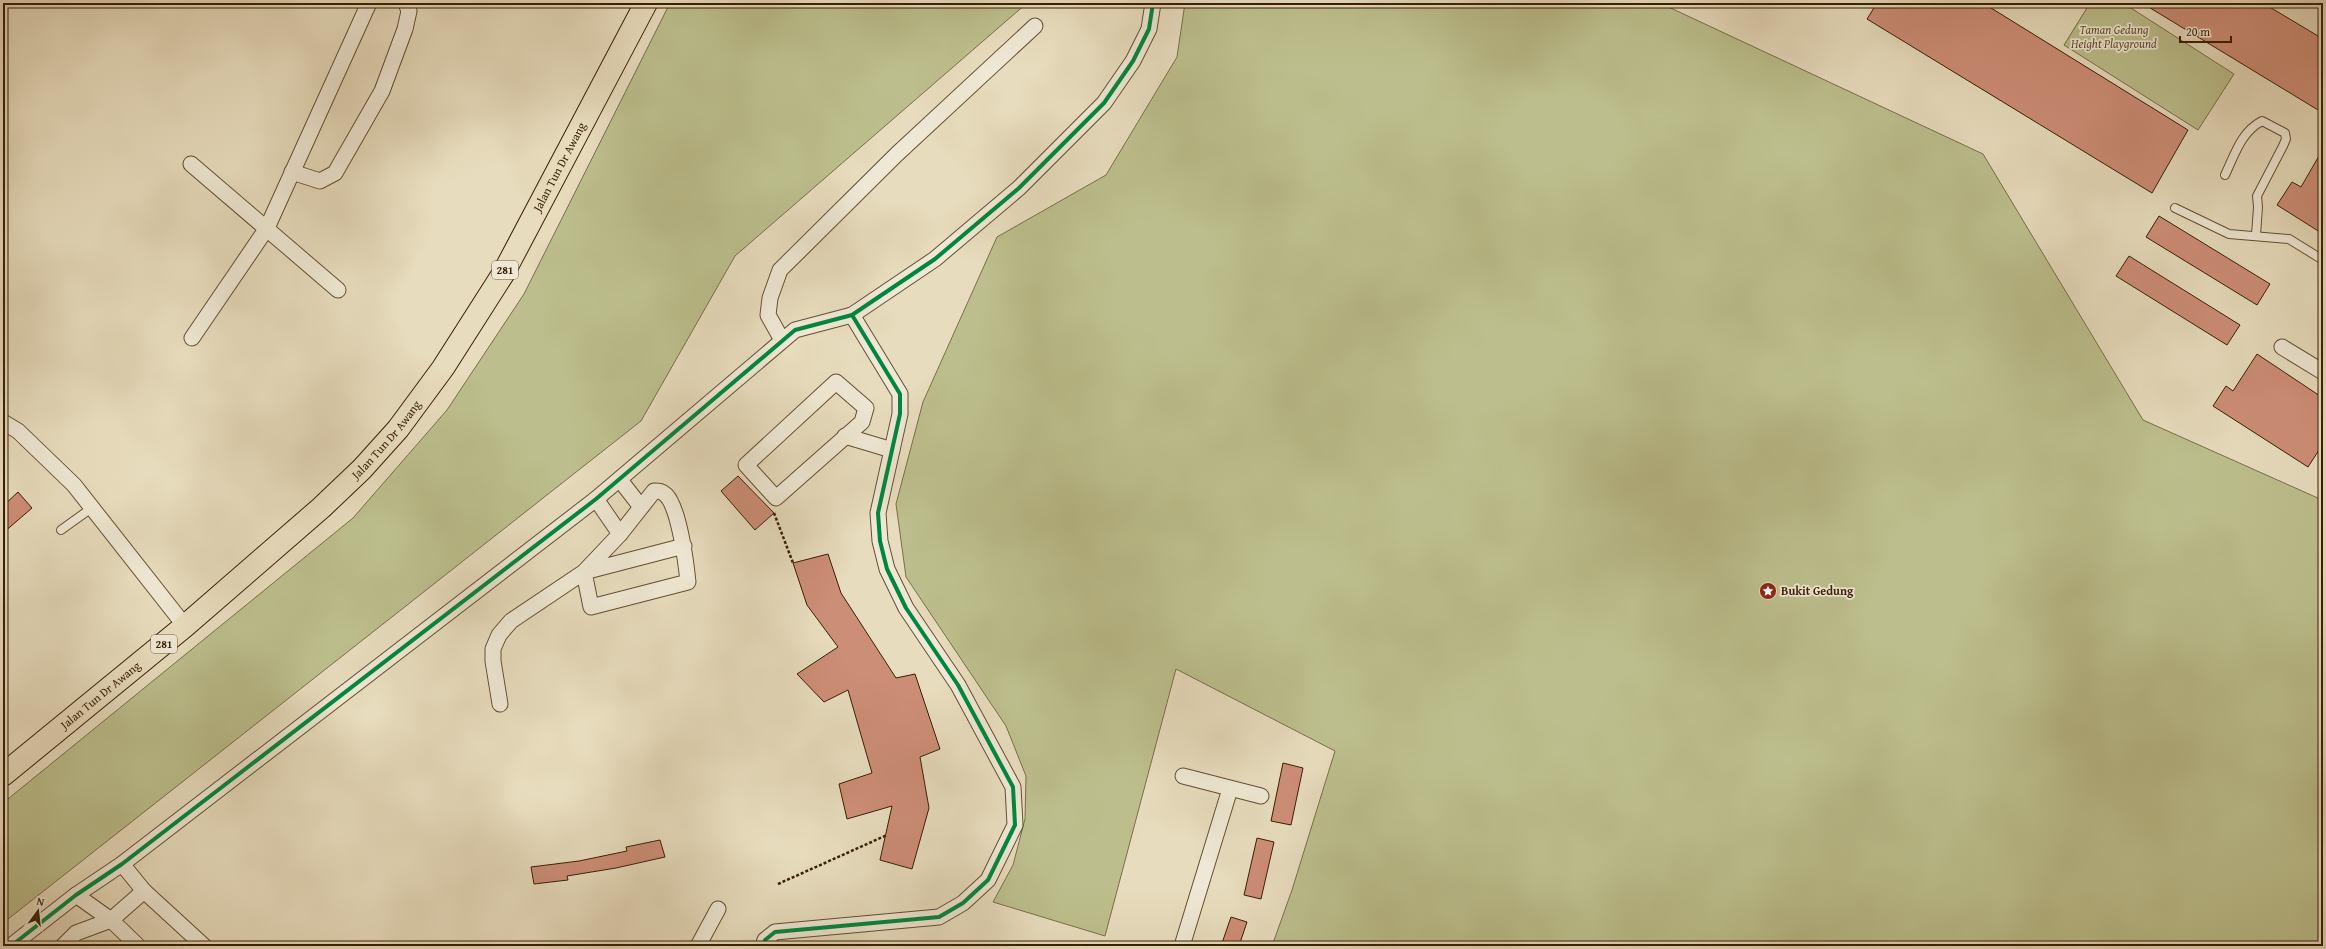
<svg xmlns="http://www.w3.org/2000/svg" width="2326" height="949" viewBox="0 0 2326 949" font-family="'Gentium Book Plus',serif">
<rect width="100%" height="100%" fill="#e7dcbd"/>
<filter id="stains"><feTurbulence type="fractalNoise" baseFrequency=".005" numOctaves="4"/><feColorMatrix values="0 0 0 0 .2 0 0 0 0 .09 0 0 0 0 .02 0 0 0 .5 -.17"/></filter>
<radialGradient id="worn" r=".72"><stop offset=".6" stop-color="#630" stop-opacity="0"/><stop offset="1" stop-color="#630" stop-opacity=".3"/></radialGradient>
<g fill="#bcbf8d" stroke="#7a6e48">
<path d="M670,3H1027L735,256L641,421L3,923V803L353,518L447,410L524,294Z"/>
<path d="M1185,3H1660L1983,154L2143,420L2320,499L2323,495V946H1272L1292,890L1335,751L1176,669L1105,936L993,902L1013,865L1025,819L1026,776L1006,726L906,577L896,504L923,402L997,237L1106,175L1177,57Z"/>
<path d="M2090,3H2123L2234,74L2198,130L2064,45Z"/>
</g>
<g fill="#cd8e77" stroke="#391e02">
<path d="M1877,3H1983L2188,130L2152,193L1867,19Z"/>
<path d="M2142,3H2263L2323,39V113Z"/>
<path d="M2323,149V234L2277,205L2292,182L2301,187Z"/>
<path d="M2159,216L2270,284L2257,305L2146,237Z"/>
<path d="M2129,256L2240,325L2227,345L2116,276Z"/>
<path d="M2257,354L2323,398V444L2308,467L2213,406L2226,386L2233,391Z"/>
<path d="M738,476L774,513L755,530L721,491Z"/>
<path d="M18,492L32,508L3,533V506Z"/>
<path d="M828,554L841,593L896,678L915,674L940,749L920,757L929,808L912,869L880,860L892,806L847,819L839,784L872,773L848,690L824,702L797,674L838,647L807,605L793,563Z"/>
<path d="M1283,763L1303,768L1291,825L1271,821Z"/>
<path d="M1257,838L1274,842L1261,899L1244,895Z"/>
<path d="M660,840L665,857L616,868L567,876L568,880L534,884L531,867L579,861L627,851L626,847Z"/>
<path d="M1231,917L1247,922L1239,946H1221Z"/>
</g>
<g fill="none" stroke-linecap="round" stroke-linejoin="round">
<g stroke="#644e31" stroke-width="10">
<g id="service">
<path d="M2225,175C2235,154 2241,132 2262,121L2285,133L2286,139L2283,146L2257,196L2258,207L2256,235"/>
<path d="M2175,208L2229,234L2289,239L2323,260"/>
<path d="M61,530L93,507"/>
</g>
</g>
<g stroke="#644e31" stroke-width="17">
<g id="minor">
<path d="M191,164L338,290"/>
<path d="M292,172L320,181L335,173L382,91L405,29L409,11L406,3"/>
<path d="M192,338L267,228L369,3"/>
<path d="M782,340L768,315L770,298L780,270L897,154L1035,26"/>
<path d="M2282,347L2323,372"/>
<path d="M836,382L866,408L862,422L776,498L746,465Z"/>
<path d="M3,422L18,431L74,485L185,626"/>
<path d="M845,436L892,450"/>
<path d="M620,480L641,507"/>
<path d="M596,499L620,534"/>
<path d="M500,704L493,661V649L499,635L511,621L584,572L620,534L654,491C659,491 662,491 666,495C679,508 686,562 688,582L591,607L584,572L684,546"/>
<path d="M1183,776L1261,796"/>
<path d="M122,864L144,891L204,946"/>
<path d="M76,895L111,920L138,946"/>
<path d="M11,946L76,895L122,864L596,499L795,330L852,315L935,259L1019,188L1104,103L1133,61L1149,29L1153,3"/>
<path d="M63,946L76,933L111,920L144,891"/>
<path d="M698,946L718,909"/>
<path d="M763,946L765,940L775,932L939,917L963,903L988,880L1015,825L1013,787L958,685L906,608L887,569L880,541L878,513L900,414V394L852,315"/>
<path d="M1182,946L1230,789"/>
</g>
</g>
<g stroke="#391e02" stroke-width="24">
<g id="primary">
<path id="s1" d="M3,775L185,626L321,508L362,469L398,429L443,368L503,274L646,3"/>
</g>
</g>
<g stroke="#391e02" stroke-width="2.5" stroke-dasharray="3 2" stroke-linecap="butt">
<path d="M774,513L793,563"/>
<path d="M778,884L887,835"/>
</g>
<use href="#service" stroke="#efe8d4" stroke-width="8"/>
<use href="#minor" stroke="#efe8d4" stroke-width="15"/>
<use href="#primary" stroke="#e7dcbd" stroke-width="22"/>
<g stroke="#efe8d4" stroke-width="6">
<g id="cycleway">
<path d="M11,946L76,895L122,864L596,499L795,330L852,315L935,259L1019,188L1104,103L1133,61L1149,29L1153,3"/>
<path d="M763,946L765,940L775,932L939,917L963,903L988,880L1015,825L1013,787L958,685L906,608L887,569L880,541L878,513L900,414V394L852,315"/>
</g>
</g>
<use href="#cycleway" stroke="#00873e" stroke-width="4"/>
</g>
<defs>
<g id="sight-disc" transform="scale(0.9)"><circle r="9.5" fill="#8f2418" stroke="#efe8d4"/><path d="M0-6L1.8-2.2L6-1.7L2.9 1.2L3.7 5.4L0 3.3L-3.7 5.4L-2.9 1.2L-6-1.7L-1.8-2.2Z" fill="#fff"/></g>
</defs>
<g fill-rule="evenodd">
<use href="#sight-disc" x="1768" y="591"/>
</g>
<g text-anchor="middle" stroke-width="3.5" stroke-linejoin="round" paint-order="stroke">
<g fill="#efe8d4" stroke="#705b41" stroke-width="1">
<rect x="492" y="261" width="26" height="18" rx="3"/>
<rect x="151" y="635" width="26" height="18" rx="3"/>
</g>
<g font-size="11" font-weight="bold" fill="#391e02">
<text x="505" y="274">281</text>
<text x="164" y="648">281</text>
</g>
<g font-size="12" font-style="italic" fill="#604e2c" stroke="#efe8d4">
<text x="2114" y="34">Taman Gedung<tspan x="2114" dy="14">Height Playground</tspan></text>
</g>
<g font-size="12" fill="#391e02" stroke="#efe8d4">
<text dy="4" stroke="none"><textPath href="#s1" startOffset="834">Jalan Tun Dr Awang</textPath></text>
<text dy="4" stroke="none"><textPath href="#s1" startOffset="510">Jalan Tun Dr Awang</textPath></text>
<text dy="4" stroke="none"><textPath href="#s1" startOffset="126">Jalan Tun Dr Awang</textPath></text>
</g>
<g font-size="12" font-weight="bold" fill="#391e02" stroke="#efe8d4" text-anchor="start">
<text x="1781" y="595">Bukit Gedung</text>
</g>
</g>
<rect width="2326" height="949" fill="none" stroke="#e7dcbd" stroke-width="16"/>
<rect x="4" y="4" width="2318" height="941" fill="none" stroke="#391e02" stroke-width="2"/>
<rect x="8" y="8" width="2310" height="933" fill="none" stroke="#391e02"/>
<g transform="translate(38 911) rotate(15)" stroke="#efe8d4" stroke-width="3" paint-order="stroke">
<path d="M0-3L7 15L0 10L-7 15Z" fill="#391e02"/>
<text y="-6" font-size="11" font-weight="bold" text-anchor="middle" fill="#391e02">N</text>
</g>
<path d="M2180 36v6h51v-6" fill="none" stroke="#391e02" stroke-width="2"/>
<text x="2186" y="36" font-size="12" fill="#391e02" stroke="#efe8d4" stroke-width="3" paint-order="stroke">20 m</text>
<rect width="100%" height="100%" filter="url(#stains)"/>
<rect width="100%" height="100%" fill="url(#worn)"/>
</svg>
